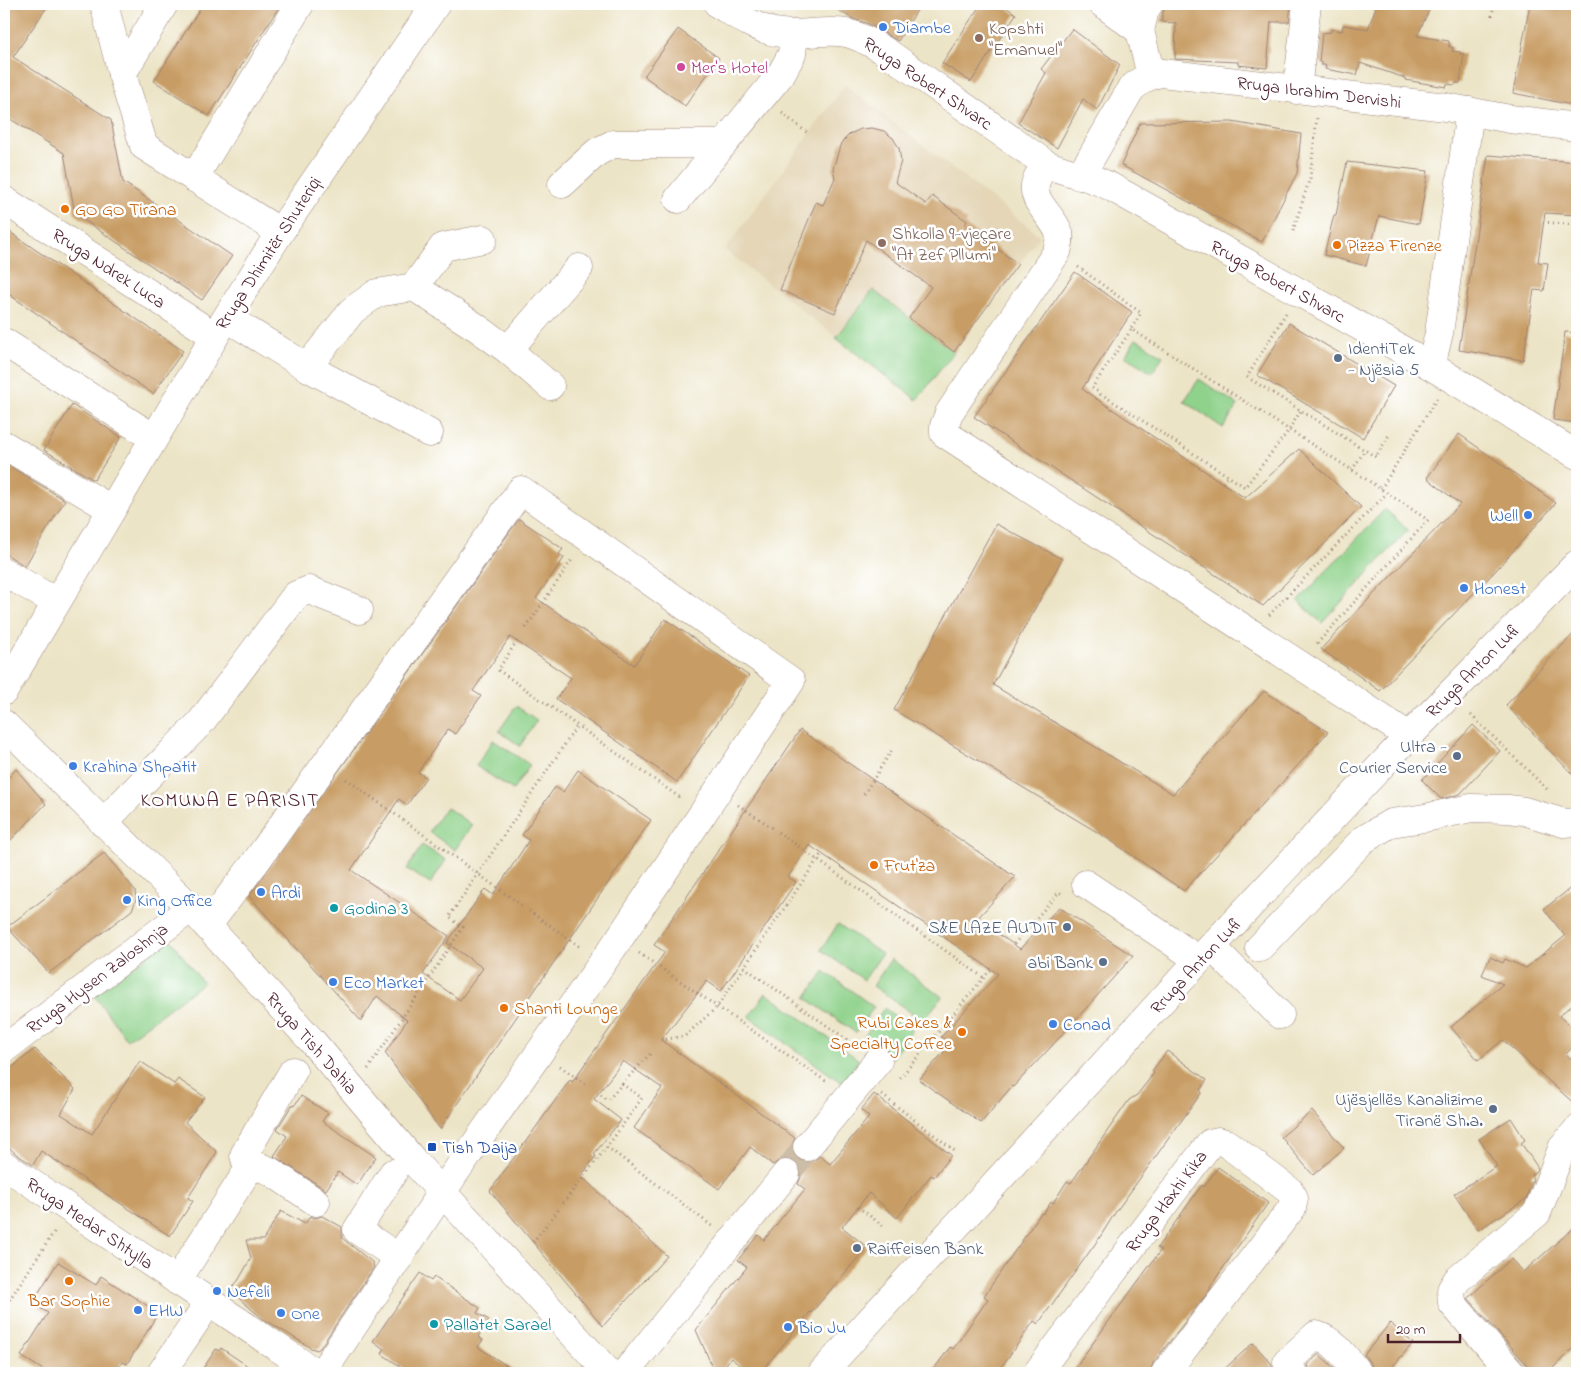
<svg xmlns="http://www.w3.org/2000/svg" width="1581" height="1377" viewBox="0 0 1581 1377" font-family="'Indie Flower',sans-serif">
<rect width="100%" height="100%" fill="#fff"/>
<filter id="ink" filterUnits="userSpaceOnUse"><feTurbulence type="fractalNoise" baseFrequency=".02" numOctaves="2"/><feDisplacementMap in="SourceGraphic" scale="10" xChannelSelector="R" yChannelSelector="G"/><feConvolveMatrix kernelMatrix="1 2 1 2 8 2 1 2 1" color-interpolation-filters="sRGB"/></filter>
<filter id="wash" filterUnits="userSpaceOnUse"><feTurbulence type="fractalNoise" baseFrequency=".0096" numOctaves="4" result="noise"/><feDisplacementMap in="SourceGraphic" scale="20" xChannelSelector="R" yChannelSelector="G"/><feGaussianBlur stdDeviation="1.12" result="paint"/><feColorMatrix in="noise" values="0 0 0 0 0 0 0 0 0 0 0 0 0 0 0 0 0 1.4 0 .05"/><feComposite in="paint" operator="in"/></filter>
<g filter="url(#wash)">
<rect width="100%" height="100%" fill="#ece4c6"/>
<path fill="#e4d6b7" d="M845,85L1040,236L917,400L725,250Z"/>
<g fill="#8fd28b" stroke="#6c785b">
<path d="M873,290L954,352L917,400L836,338Z"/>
<path d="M1136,339L1163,356L1152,373L1125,356Z"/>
<path d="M1199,379L1238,405L1223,428L1184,401Z"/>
<path d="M1385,509L1408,530L1322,623L1298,601Z"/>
<path d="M516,706L537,720L520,746L499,731Z"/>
<path d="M493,740L530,765L513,790L476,766Z"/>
<path d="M446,807L472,825L455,850L429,832Z"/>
<path d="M422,845L446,860L430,884L407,869Z"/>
<path d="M838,924L882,954L864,980L821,950Z"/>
<path d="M170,939L203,983L127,1040L94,995Z"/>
<path d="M891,959L942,997L923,1021L873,986Z"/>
<path d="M824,971L874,1007L856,1033L806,998Z"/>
<path d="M766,993L859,1060L842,1083L749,1017Z"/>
<path d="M884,1008L913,1029L893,1058L864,1037Z"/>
</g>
<g id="blocks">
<g fill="#c89d65">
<path d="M4,4H49L13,57L111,120L123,182L232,256L202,300L75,214L64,153L4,115Z"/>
<path d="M203,4H281L209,116L154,81Z"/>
<path d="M828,4H921L898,41L869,24L851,18Z"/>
<path d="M981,4H1001L1016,14L971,82L942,63Z"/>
<path d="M1165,4H1291L1289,22H1271L1267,68L1238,65V62L1175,59L1176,23L1161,22Z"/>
<path d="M1377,4H1432L1417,36L1449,41V47H1453L1452,51L1460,52V54H1464L1460,83H1456L1455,85L1447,84L1446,87L1405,80V78L1360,63L1357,75L1325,69L1326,65H1321L1322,63L1319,62L1322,33L1331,32V29L1342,31L1343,25L1368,29Z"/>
<path d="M1530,4H1577V106L1513,93Z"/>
<path d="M678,29L719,58L685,106L644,76Z"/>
<path d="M1072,29L1120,65L1097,110L1083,99L1057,148L1018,123L1046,73L1041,69Z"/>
<path d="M1232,122L1301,134L1297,173L1262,242L1121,165L1140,123Z"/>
<path d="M872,128L884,131L893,138L899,148L901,161L895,182L926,204L932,196L967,221L965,225L1018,264L954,352L909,318L931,287L866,240L835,313L780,290L816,202L823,205L835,178L833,169L841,143L850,134L861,129Z"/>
<path d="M1488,155L1577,162V215L1545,213L1538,262L1548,263L1544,291L1534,290L1523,360L1459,350Z"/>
<path d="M1347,162L1428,171L1419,224L1379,216L1366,266L1324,255L1334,215H1336Z"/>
<path d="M4,228L183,351L153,394L4,291Z"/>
<path d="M1075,272L1132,312L1082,389L1245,498L1299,449L1361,507L1263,606L974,417Z"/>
<path d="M1289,323L1394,386L1363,438L1257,375Z"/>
<path d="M1565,332L1577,333V423L1553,420Z"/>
<path d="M72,405L121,437L94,480L44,450Z"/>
<path d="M1459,434L1556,503L1499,567L1380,691L1321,649L1460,504L1427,478Z"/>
<path d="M4,463L65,500L25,566L4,553Z"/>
<path d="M519,519L563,549L559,554L564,558L536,598L634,665L665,619L749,676L677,782L556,699L571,678L510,637L473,691L481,696L455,734L448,729L418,772L426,777L407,805L399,799L351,870L449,936L423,974L460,1000L483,968L447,943L485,889L493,895L529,840L522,835L555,787L563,792L578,770L651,820L440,1129L385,1053L407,1020L377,996L361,1021L249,896Z"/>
<path d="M996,524L1062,559L993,685L1173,794L1264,691L1328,732L1184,891L1107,838L894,710Z"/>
<path d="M1577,630V779L1506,705Z"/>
<path d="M1473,725L1500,751L1460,794L1441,799L1422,780Z"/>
<path d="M800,730L1015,877L977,919L1020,949L1059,907L1133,956L1050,1048L1013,1087L1012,1086L981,1123L919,1080L951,1044L941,1037L998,974L809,845L788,877L796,882L721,991L707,981L661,1040L795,1138L792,1145L793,1153L797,1159L804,1162L813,1161L820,1156L830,1164L869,1117L861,1110L874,1094L951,1155L934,1177L931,1175L897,1218L869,1193L842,1227L867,1247L811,1313L810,1312L760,1373H749L731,1358L719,1373H715L696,1330L747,1267L738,1260L758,1235L764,1240L805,1189L798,1184L801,1177V1169L795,1162L789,1159H781L773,1165L750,1147L719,1189L634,1128L662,1088L623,1061L594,1099L621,1120L594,1154L596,1156L581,1176L667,1256L603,1326L490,1191L570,1080L572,1082L665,952L654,945Z"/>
<path d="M16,769L46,804L4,847V783Z"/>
<path d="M104,853L135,890L136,900L132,910L49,973L7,927Z"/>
<path d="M1577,883V1000L1559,1016L1577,1032V1042L1566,1054L1577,1064V1106L1503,1040L1478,1060L1451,1027L1503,984L1482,975L1490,957L1503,963L1505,959L1526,968L1565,936L1544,909Z"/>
<path d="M35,1049L75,1089L61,1114L92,1134L140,1061L174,1084L178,1079L205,1097L185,1122L217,1152L188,1198L193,1201L170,1236L41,1151L33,1165L16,1154L4,1143V1074Z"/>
<path d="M1167,1051L1207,1080L1200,1090L1202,1092L1115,1213L1100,1237L1038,1324L1034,1321L997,1373H931L950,1347L953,1349L988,1299L984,1296L1041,1213L1043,1214L1051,1202L1053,1203L1067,1181L1071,1183L1129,1100L1137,1095L1154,1073L1152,1071Z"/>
<path d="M301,1096L328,1113L322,1121L376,1157L357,1185L338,1172L326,1190L274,1156L287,1136L277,1129L292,1105L294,1106Z"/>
<path d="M1312,1111L1344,1148L1313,1175L1281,1137Z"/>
<path d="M1511,1118L1525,1140L1521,1143L1538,1168L1536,1171L1531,1175L1533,1179L1526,1199L1478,1230L1454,1194L1497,1166L1479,1139Z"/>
<path d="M1218,1167L1268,1203L1210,1287L1211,1288L1153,1363L1150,1373H1071L1161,1250L1157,1248L1202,1185L1204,1187Z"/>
<path d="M281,1211L305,1224L310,1216L315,1218L322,1216L342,1227V1238L372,1262L374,1267L320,1348L317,1350L311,1348L262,1318L229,1290L238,1281L251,1258L246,1240H263Z"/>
<path d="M1577,1225V1344L1548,1373H1534L1468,1298L1511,1259L1523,1272Z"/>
<path d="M58,1262L96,1285L101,1276L154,1310L153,1312L157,1315L127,1364L122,1362L115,1373H48L21,1356L48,1313L32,1303Z"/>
<path d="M420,1273L431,1281L434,1277L480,1308L477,1313L489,1320L478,1337L483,1340L478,1347L518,1373H410L382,1354L384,1349L373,1341Z"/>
<path d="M1390,1323L1413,1343L1387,1373H1373L1371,1364L1364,1355Z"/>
<path d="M1253,1343L1271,1363L1275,1373H1220Z"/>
<path d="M221,1348L258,1373H200L216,1349L219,1351Z"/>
<path d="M1319,1354L1328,1362L1338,1373H1309L1307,1365Z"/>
</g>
</g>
</g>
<g filter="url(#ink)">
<use href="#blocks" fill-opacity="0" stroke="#9b8278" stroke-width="1"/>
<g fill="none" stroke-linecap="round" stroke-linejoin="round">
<path stroke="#ccbda7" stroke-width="28" stroke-dasharray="28 14" stroke-linecap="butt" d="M786,1174L807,1147"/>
<g stroke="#9b8278" stroke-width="29">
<g id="minor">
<path d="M104,4L122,74L144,146L280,232"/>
<path d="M718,4C738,16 757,30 781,33C802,36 826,29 846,33C861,36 875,45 888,53L1046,164C1067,173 1091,176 1111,187L1431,366L1577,455"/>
<path d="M1103,4L1140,31L1151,75"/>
<path d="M1140,31L1145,10L1149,4"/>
<path d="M122,74L164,4"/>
<path d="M1297,90L1307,4"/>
<path d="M1046,164C1043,169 1038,175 1036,181C1029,201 1053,215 1059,233C1061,238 1058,247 1057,252L949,413L944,426V433L1409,736"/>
<path d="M1079,176L1091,158L1131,89C1141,80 1148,75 1162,73L1446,107L1510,119L1577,127"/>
<path d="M194,178L300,4"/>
<path d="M562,184L597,152L613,144H723"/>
<path d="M678,199L781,74L792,54L794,34"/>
<path d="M4,200L215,336"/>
<path d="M414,287L443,247L483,239"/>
<path d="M227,318L307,367L429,433"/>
<path d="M4,342L154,438"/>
<path d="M508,350L579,268"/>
<path d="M1431,366L1439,333L1470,111"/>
<path d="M307,367L353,310L377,293L414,287L476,327L508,350L550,386"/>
<path d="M4,445L111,509"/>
<path d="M4,572L56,602"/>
<path d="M4,691L215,336L280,232L436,4"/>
<path d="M4,724L191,908L311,1040L417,1165L609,1373"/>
<path d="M103,823L201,722L296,595L309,590L359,610"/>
<path d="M1086,884L1199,960"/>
<path d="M207,926L255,863L521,490L791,681L619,939L455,1173L322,1373"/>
<path d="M1212,947L1280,1015"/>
<path d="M1259,948L1363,840L1391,823L1425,818L1471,808L1508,809L1524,811L1564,823L1577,822"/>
<path d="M4,1049L191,908"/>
<path d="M807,1147L878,1061"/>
<path d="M4,1165L316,1373"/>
<path d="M248,1170L244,1155L293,1071"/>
<path d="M248,1170L260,1167L270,1171L316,1202"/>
<path d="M393,1173L357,1230L399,1258"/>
<path d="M177,1281L248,1170"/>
<path d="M161,1373L209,1302"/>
<path d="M625,1373L786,1174"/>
<path d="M822,1373L1199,960L1409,736L1577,564"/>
<path d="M1037,1373L1210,1143L1218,1141L1226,1143L1290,1191L1294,1198L1292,1208L1165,1373"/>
<path d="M1293,1373L1287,1362L1316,1335C1334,1340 1347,1359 1358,1373"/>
<path d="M1512,1373L1452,1303L1451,1290L1457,1280L1537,1213L1563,1146L1577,1130"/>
</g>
</g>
<g stroke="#9b8278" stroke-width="3" stroke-dasharray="1 4" stroke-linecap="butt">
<path d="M1492,16L1494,4"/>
<path d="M782,113L809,134"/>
<path d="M1543,222L1577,225"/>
<path d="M1293,231L1310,178L1317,117"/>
<path d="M1078,267L1141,313L1131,329L1352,470L1428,520L1315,646"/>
<path d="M1286,313L1247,377L1376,457L1389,435"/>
<path d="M1131,330L1092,388L1245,487L1289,430L1301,410"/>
<path d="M1096,399L1101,393"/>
<path d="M1352,470L1365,450"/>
<path d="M1223,483L1228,476"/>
<path d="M1381,489L1437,398"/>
<path d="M1269,615L1387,493"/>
<path d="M526,628L573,558"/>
<path d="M517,641L498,670L682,799"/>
<path d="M1471,715L1549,791"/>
<path d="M346,779L524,907"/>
<path d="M864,794L892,750"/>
<path d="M738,805L773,828"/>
<path d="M778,832L984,978"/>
<path d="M529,911L582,948"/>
<path d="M1014,944L1059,892L1062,894"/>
<path d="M639,953L827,1082"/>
<path d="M744,967L856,1046"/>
<path d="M661,1040L685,1036L717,1007L822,853"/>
<path d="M560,1066L588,1086"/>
<path d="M368,1069L463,927L449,917L577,726"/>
<path d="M900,1078L991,969"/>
<path d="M622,1084L650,1054"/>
<path d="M882,1095L955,1151"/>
<path d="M607,1147L712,1226"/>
<path d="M563,1203L607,1147L642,1098L622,1084L608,1100L598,1093"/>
<path d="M858,1207L886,1228"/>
<path d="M533,1242L559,1209"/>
<path d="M4,1308L56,1229"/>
</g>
<use href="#minor" stroke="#fff" stroke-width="28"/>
</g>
</g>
<g fill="#3f7fe0" stroke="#fff" stroke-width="2">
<circle cx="883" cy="27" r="5"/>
<circle cx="1528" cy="515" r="5"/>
<circle cx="1464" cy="588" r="5"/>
<circle cx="73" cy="766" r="5"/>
<circle cx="261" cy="892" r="5"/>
<circle cx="127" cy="900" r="5"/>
<circle cx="333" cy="982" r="5"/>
<circle cx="1053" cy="1024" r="5"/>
<circle cx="217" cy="1291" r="5"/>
<circle cx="138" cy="1310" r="5"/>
<circle cx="281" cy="1313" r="5"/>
<circle cx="788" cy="1327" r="5"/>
</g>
<g fill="#8d6e63" stroke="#fff" stroke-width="2">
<circle cx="979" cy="38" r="5"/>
<circle cx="882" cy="243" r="5"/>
</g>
<circle fill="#d1479c" stroke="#fff" stroke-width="2" cx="681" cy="67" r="5"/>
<g fill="#e8710a" stroke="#fff" stroke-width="2">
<circle cx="65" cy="209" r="5"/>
<circle cx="1337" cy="245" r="5"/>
<circle cx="874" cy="865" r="5"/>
<circle cx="504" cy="1008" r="5"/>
<circle cx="962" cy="1032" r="5"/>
<circle cx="69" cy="1281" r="5"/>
</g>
<g fill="#5c6f8a" stroke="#fff" stroke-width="2">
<circle cx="1338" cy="358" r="5"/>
<circle cx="1457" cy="756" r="5"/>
<circle cx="1067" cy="927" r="5"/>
<circle cx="1103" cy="962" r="5"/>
<circle cx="1493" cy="1109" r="5"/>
<circle cx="857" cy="1248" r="5"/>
</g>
<g fill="#0f9aa8" stroke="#fff" stroke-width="2">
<circle cx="334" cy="908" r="5"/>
<circle cx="434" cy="1324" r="5"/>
</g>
<rect fill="#1a4fb4" stroke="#fff" stroke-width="2" x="427" y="1142" width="10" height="10" rx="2.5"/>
<g text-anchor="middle" stroke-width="5" stroke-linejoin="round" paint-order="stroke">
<g font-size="18" fill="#366cbe" stroke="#fff" text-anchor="start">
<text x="893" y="33">Diambe</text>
<text x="1518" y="521" text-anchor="end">Well</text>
<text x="1474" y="594">Honest</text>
<text x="83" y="772">Krahina Shpatit</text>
<text x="271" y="898">Ardi</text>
<text x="137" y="906">King Office</text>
<text x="343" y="988">Eco Market</text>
<text x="1063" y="1030">Conad</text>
<text x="227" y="1297">Nefeli</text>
<text x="148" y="1316">EHW</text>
<text x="291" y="1319">One</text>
<text x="798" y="1333">Bio Ju</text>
</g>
<g font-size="18" fill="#785e54" stroke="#fff" text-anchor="start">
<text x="989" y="34">Kopshti<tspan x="989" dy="21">"Emanuel"</tspan></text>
<text x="892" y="239">Shkolla 9-vjeçare<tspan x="892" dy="21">"At Zef Pllumi"</tspan></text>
</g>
<g font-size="18" fill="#b23c85" stroke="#fff" text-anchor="start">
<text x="691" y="73">Mer's Hotel</text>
</g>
<g font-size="18" fill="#4a1f2b" stroke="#fff">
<text transform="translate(928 83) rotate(34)" y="6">Rruga Robert Shvarc</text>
<text transform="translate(1319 92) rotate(7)" y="6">Rruga Ibrahim Dervishi</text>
<text transform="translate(268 253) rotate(-57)" y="6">Rruga Dhimitër Shuteriqi</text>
<text transform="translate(109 268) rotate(33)" y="6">Rruga Ndrek Luca</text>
<text transform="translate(1278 281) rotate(29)" y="6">Rruga Robert Shvarc</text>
<text transform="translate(1473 670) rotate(-45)" y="6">Rruga Anton Lufi</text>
<text transform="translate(1196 965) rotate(-47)" y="6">Rruga Anton Lufi</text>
<text transform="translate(97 978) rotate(-37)" y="6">Rruga Hysen Zaloshnja</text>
<text transform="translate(312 1043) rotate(49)" y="6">Rruga Tish Dahia</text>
<text transform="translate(1166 1201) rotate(-53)" y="6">Rruga Haxhi Kika</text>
<text transform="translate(90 1223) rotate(34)" y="6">Rruga Medar Shtylla</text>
</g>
<g font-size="18" fill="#c56008" stroke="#fff" text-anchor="start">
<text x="75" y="215">GO GO Tirana</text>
<text x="1347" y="251">Pizza Firenze</text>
<text x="884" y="871">Frut'za</text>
<text x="514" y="1014">Shanti Lounge</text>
<text x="952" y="1028" text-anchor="end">Rubi Cakes &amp;<tspan x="952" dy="21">Specialty Coffee</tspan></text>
<text x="69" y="1306" text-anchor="middle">Bar Sophie</text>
</g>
<g font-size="18" fill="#4e5e75" stroke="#fff" text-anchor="end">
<text x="1348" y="354" text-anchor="start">IdentiTek<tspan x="1348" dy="21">- Njësia 5</tspan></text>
<text x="1447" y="752">Ultra -<tspan x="1447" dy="21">Courier Service</tspan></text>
<text x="1057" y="933">S&amp;E LAZE AUDIT</text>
<text x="1093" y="968">abi Bank</text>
<text x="1483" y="1105">Ujësjellës Kanalizime<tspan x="1483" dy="21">Tiranë Sh.a.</tspan></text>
<text x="867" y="1254" text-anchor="start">Raiffeisen Bank</text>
</g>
<g font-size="18" fill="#0d838f" stroke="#fff" text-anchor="start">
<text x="344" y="914">Godina 3</text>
<text x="444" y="1330">Pallatet Sarael</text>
</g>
<g font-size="18" fill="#164399" stroke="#fff" text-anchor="start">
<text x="442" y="1153">Tish Daija</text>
</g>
<g font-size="20" letter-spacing="1" fill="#4a1f2b" stroke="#fff">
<text x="230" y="806">KOMUNA E PARISIT</text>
</g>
</g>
<rect width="1581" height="1377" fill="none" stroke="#fff" stroke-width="20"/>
<path d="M1388 1334v8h72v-8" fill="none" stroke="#4a1f2b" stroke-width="2.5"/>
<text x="1396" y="1334" font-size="15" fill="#4a1f2b" stroke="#ffffff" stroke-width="4" paint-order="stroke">20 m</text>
</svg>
